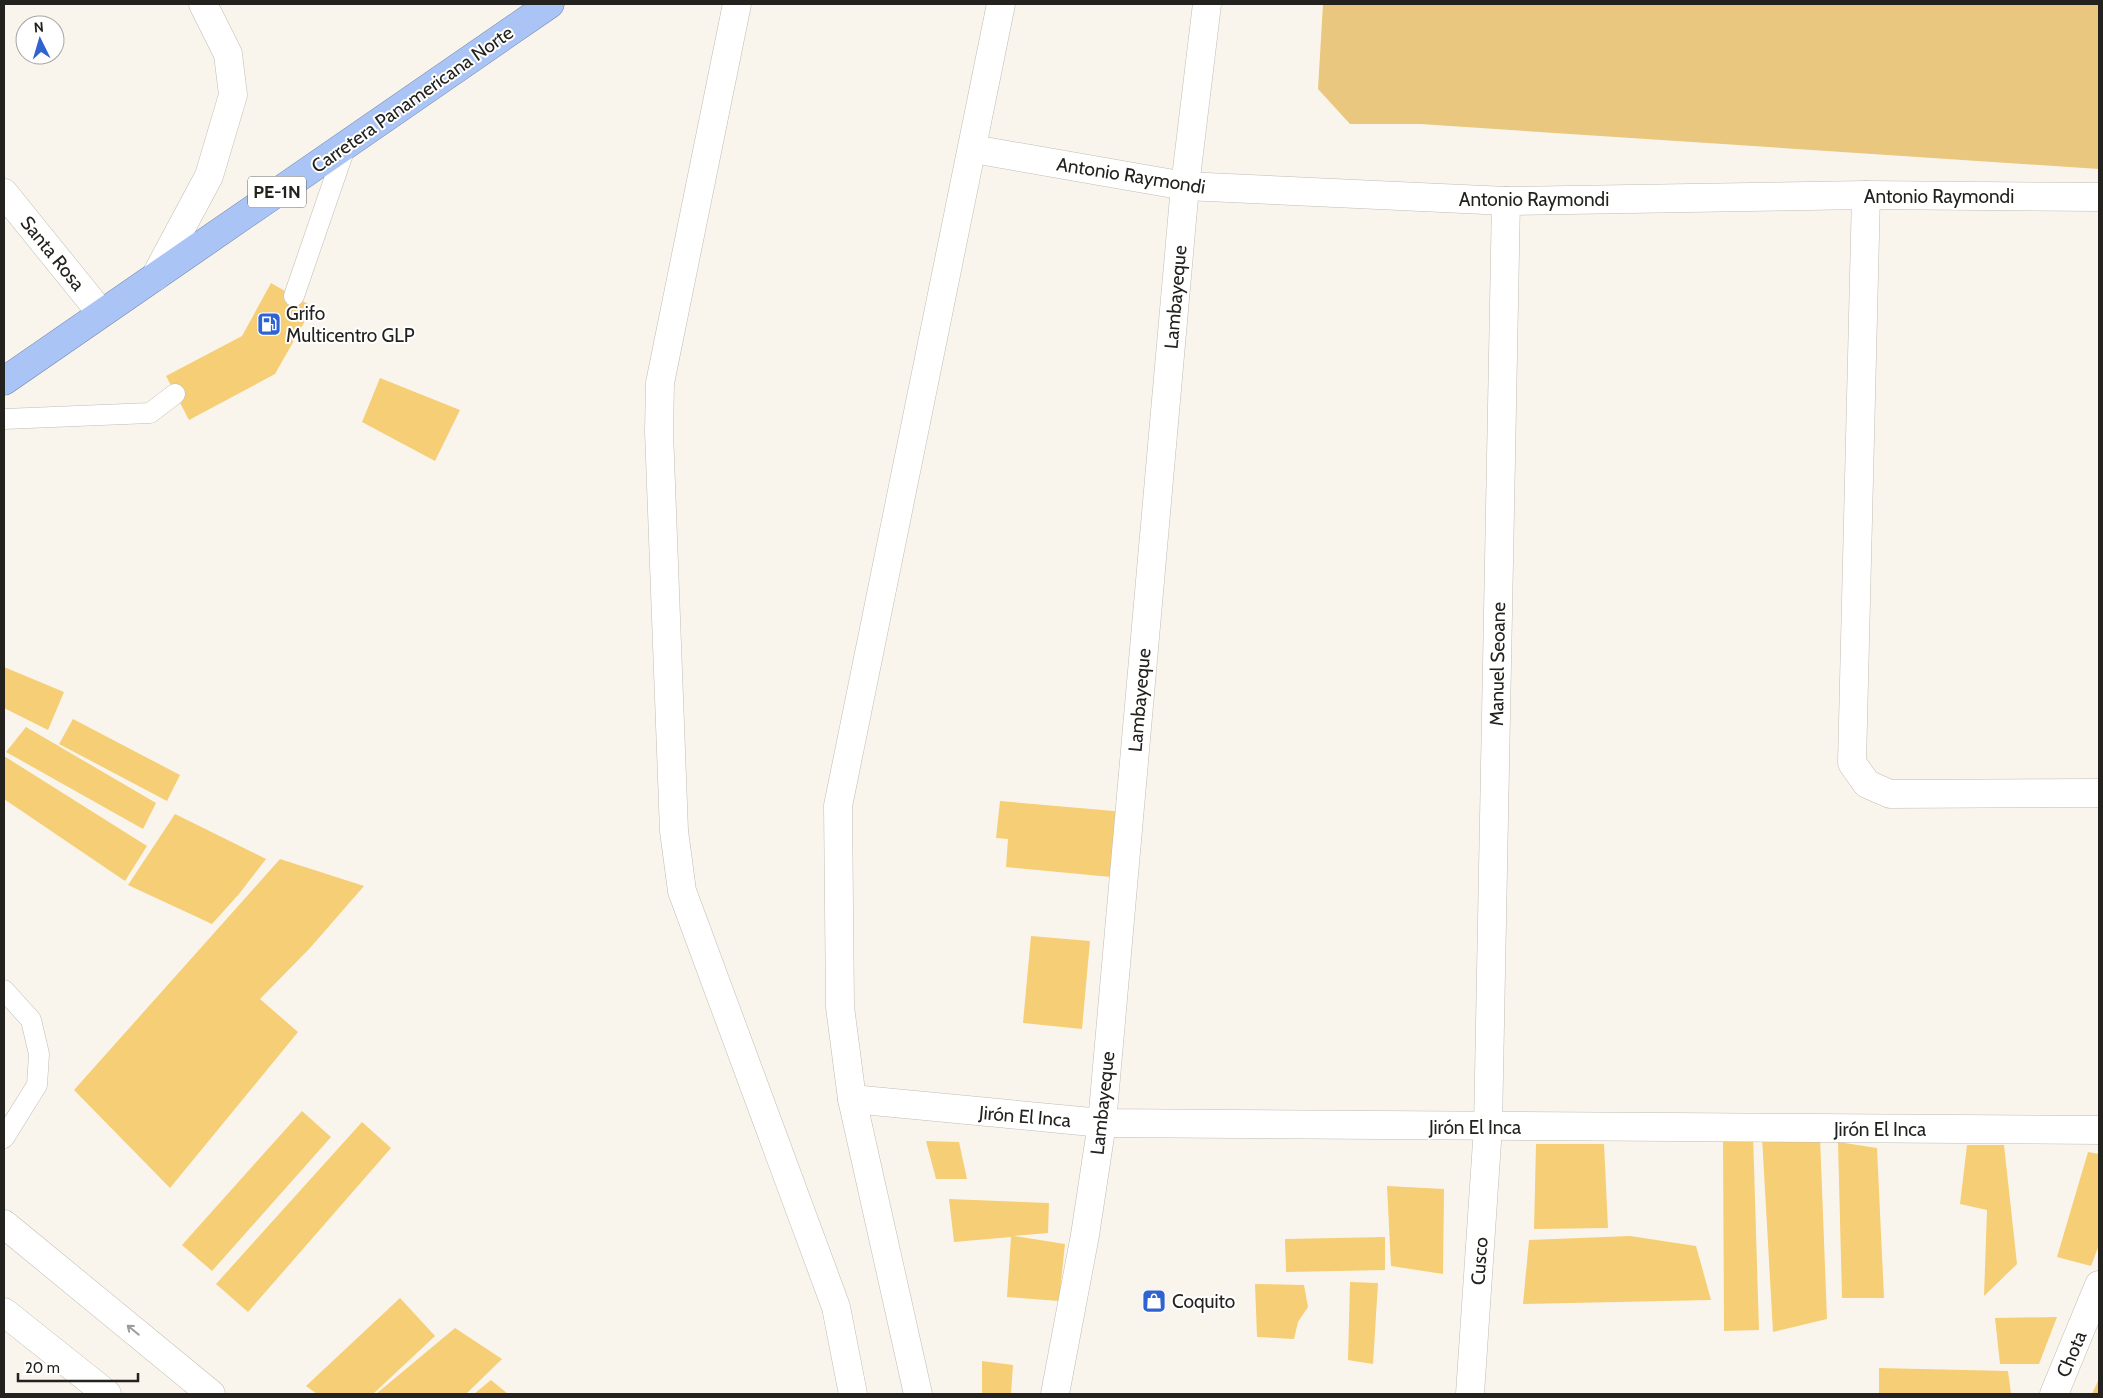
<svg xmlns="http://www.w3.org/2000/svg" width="2103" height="1398" viewBox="0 0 2103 1398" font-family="Cabin,sans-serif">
<rect width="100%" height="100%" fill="#faf5ec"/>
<path fill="#e9c77f" d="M1323,4H2099V169L1420,124H1350L1318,89Z"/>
<g fill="#f6ce75">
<path d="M271,283L313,307L275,374L189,420L166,376L242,336Z"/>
<path d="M380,378L460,410L435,461L362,422Z"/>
<path d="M4,667L64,692L48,730L4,708Z"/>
<path d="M73,719L180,775L167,801L59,744Z"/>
<path d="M26,727L156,803L143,829L6,752Z"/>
<path d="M4,756L147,846L125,881L4,799Z"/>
<path d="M1000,801L1125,812L1111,877L1006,867L1008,839L996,838Z"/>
<path d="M175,814L266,859L239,894L212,924L128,885Z"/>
<path d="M280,859L364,886L310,948L260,999L298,1032L170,1188L74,1090Z"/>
<path d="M1031,936L1090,941L1082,1029L1023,1023Z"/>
<path d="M302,1111L331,1137L212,1271L182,1245Z"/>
<path d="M362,1122L391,1148L248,1312L216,1284Z"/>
<path d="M1753,1134L1759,1330L1724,1331L1723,1137Z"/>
<path d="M1762,1137H1820L1827,1319L1773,1332Z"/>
<path d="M926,1141L959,1142L967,1179H936Z"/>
<path d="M1838,1142L1877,1148L1884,1298H1842Z"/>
<path d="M1536,1144H1604L1608,1228L1534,1229Z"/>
<path d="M1967,1145H2004L2017,1264L1984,1296L1987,1210L1960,1204Z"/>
<path d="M2088,1152L2099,1154V1245L2091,1266L2057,1257Z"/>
<path d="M1387,1186L1444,1189L1443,1274L1391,1266Z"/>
<path d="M949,1199L1049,1203L1048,1233L1014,1236L1065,1244L1059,1301L1007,1297L1011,1237L954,1242Z"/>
<path d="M1630,1236L1696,1246L1711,1300L1523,1304L1529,1240Z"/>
<path d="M1385,1237V1270L1286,1272L1285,1239Z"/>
<path d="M1350,1282L1378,1283L1373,1364L1348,1360Z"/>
<path d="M1255,1284L1304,1285L1308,1307L1298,1322L1294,1339L1257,1337Z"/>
<path d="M400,1298L435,1336L373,1394H317L306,1386Z"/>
<path d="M2057,1317L2039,1364H2000L1995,1318Z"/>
<path d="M455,1328L502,1359L466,1394H376Z"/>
<path d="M982,1361L1013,1365L1011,1394H982Z"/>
<path d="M1879,1368L2008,1371L2011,1394H1879Z"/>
<path d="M2099,1379V1394H2092Z"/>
<path d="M491,1380L508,1394H474Z"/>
</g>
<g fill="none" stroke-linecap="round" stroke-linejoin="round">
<g stroke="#c1bcb3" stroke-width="21">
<g id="service">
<path d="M294,296L346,145"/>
<path d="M4,419L150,413L175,394"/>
<path d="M4,990L31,1020L39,1054L37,1085L4,1138"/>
</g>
</g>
<g stroke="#c1bcb3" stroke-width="29">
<g id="minor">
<path d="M737,4L660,383L659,431L674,831L682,891L836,1307L853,1394"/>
<path d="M973,149L1185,186L1506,201L1866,195L2099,197"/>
<path d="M4,193L101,313"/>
<path d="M1866,195L1852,763L1867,784L1890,794L2099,793"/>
<path d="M155,277L209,176L233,95L228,54L203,4"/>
<path d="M852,1099L1102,1123L2099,1130"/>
<path d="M918,1394L852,1099L840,1007L838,806L1001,4"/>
<path d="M1055,1394L1085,1235L1102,1123L1185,186L1207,4"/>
<path d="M1470,1394L1488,1127L1506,201"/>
<path d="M2054,1394L2099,1285"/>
</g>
</g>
<g stroke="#c1bcb3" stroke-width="29">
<g id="secondary">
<path d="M4,1224L211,1394"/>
<path d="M4,1312L107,1394"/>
</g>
</g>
<g stroke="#6c82a9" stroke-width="29">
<path id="trunk" d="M4,381L550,4"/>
</g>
<use href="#service" stroke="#fff" stroke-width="20"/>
<use href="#minor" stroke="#fff" stroke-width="28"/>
<use href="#secondary" stroke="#fff" stroke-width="28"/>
<use href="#trunk" stroke="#aac4f6" stroke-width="28"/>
</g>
<defs><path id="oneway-shaft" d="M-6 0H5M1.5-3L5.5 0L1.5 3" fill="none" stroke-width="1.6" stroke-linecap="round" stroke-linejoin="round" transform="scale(1.25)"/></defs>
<use stroke="#9c9c9a" href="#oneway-shaft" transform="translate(133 1330) rotate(-141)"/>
<defs>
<g id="fuel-square" transform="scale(1.25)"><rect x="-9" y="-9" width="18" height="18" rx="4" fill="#3063d2" stroke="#fff"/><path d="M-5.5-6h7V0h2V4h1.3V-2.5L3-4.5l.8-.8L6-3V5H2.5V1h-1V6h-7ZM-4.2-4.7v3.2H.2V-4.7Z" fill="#fff"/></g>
<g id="shop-square" transform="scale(1.25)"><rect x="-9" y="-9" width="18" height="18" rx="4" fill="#3063d2" stroke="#fff"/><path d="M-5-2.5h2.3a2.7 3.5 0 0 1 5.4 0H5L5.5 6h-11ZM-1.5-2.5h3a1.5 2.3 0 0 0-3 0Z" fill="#fff"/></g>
</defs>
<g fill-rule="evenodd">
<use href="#fuel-square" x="269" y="324"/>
<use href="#shop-square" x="1154" y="1301"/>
</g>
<g text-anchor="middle" stroke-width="4" stroke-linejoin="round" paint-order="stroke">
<rect fill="#fff" stroke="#656462" stroke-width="1" x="248" y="176.5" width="58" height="31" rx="4"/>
<g font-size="18" font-weight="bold" fill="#23221e">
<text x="277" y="198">PE-1N</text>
</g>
<g font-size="19" fill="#23221e" stroke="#fff">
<text transform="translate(412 99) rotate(-35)" y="7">Carretera Panamericana Norte</text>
<text transform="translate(1131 175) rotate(9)" y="7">Antonio Raymondi</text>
<text x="1939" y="203">Antonio Raymondi</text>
<text x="1534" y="206">Antonio Raymondi</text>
<text transform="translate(53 253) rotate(51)" y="7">Santa Rosa</text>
<text transform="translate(1175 297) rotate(-85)" y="7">Lambayeque</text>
<text transform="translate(1497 664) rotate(-89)" y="7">Manuel Seoane</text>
<text transform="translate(1139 700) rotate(-85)" y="7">Lambayeque</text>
<text transform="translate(1102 1103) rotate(-84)" y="7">Lambayeque</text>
<text transform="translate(1025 1116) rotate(5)" y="7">Jirón El Inca</text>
<text x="1475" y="1134">Jirón El Inca</text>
<text x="1880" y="1136">Jirón El Inca</text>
<text transform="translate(1479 1261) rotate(-86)" y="7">Cusco</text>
<text transform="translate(2071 1354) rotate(-67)" y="7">Chota</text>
</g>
<g font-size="19" fill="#23221e" stroke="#fff" text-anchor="start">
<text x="286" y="320">Grifo<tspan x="286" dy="22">Multicentro GLP</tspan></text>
<text x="1172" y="1308">Coquito</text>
</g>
</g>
<rect width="2103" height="1398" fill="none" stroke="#23221e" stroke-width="10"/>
<g transform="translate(40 40) rotate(355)"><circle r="24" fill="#ffffff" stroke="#a7a7a5"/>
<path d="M0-4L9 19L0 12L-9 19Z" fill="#3063d2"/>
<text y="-8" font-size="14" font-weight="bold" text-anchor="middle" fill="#23221e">N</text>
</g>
<path d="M18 1373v8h120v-8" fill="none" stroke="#23221e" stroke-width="2.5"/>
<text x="25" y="1373" font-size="15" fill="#23221e" stroke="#ffffff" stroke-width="4" paint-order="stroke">20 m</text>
</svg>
